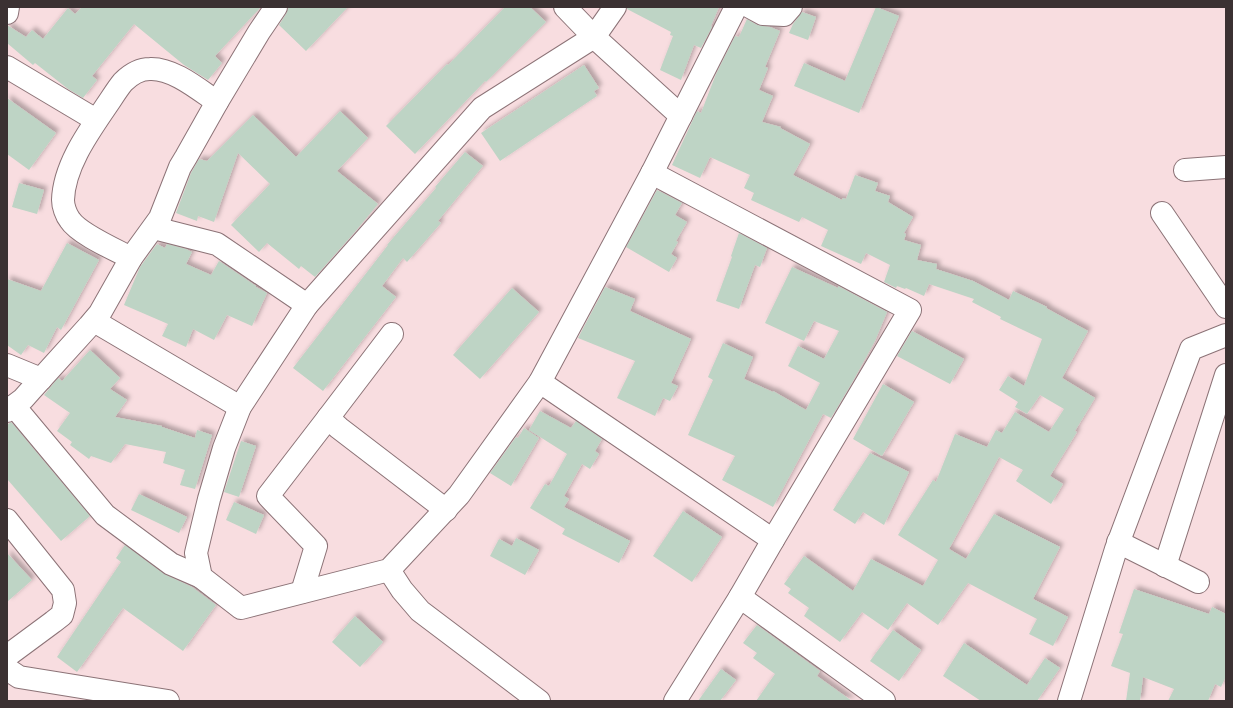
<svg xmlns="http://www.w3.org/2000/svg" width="1233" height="708" viewBox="0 0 1233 708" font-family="'Roboto Condensed',sans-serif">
<defs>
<filter id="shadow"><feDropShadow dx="3.5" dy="-3.5" stdDeviation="2" flood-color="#0004"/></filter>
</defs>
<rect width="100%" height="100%" fill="#f8dde0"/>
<g fill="#bed4c5" filter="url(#shadow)">
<path d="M82,7H261L215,56L222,63L208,80L184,65L134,24L92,76L97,80L83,98L68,89L35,63L33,65L7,43V25L26,37L32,30L43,39L68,8L75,14Z"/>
<path d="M288,7H348L306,51L279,25L286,14Z"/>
<path d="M505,7H530L546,22L486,82L485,81L415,154L386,126L447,64L448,65Z"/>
<path d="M627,7H719L711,26L712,27L701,48L694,45L681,80L660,70L673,36L670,35L671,32L627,9Z"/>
<path d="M876,7L899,16L859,113L794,86L804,63L845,81Z"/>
<path d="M802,12L816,17L808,40L789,33L793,24Z"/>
<path d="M747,19L757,25L770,27L780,31L765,67L768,68L759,90L773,96L762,122L781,127L780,128L810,144L793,175L842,200L843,198L846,199L855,175L878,183L875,191L890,196L888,202L913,217L904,233L906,234L904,240L921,245L917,260L937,264L936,269L973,281L1009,300L1013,291L1047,307L1046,308L1088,331L1062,378L1095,398L1075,431L1077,432L1050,476L1063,484L1051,504L1016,481L1023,470L999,457L949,549L966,559L994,514L1060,547L1033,599L1068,617L1053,646L1029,634L1037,619L968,583L938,625L907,603L888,630L862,612L840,642L804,616L809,608L788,593L791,589L784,584L804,556L853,591L871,559L923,586L938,560L898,535L933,480L936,482L955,434L987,447L996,430L1002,433L1015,412L1049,432L1064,409L1040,395L1027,414L1015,407L1018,402L999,390L1008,376L1024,386L1042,339L1000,319L1001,317L972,302L974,299L929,284L924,296L906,288L905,289L897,286L896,288L884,282L890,265L866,253L861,264L821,246L828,230L802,217L799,222L751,200L754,193L744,188L750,175L710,157L700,178L672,165L697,111L701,113L716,74L735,36L739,37Z"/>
<path d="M584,65L599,88L594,91L597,96L500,161L481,133Z"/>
<path d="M7,98L56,133L29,170L7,154Z"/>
<path d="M340,111L368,138L337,171L378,204L354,233L315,277L301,266L299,269L267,243L259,252L231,225L270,184L238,153L214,222L198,216L197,221L176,213L191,173L199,159L207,161L253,115L296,157Z"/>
<path d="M465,152L483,166L438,221L441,223L407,262L403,258L382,286L396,297L323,391L293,368L388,245H387L436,188L435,187Z"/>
<path d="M19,183L44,190L37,214L12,207Z"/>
<path d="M657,190L682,203L675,215L687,222L676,241L678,242L671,254L677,258L669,272L626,247Z"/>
<path d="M739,233L767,248L760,267L755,265L739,309L716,301L732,257L731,256Z"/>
<path d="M67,243L99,260L61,330L57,327L44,353L28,345L21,355L7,345V279L41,291Z"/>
<path d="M157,244L165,248L167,244L186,249L192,252L186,264L211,275L219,261L256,286V287L267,293L252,326L227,315L214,340L193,329L186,347L162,336L168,324L124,305L140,267Z"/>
<path d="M792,267L838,288V286L887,312L875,341L853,381L831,418L823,414L773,507L722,480L735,456L688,435L713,380L708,377L723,343L753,357L744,379L773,392V391L806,410L820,383L788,366L798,346L824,359L839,331L814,321L804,341L765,323Z"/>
<path d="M605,287L635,299L630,311L691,339L671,383L678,386L670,401L663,398L655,416L617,398L635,361L578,338Z"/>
<path d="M512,288L539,312L480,379L453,355Z"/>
<path d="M912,331L964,359L950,384L897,356Z"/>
<path d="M90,350L120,378L110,389L127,400L115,417L162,426V427L195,438L197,430L212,435L195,489L180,485L185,470L163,463L166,452L125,444L111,463L91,456L89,459L70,445L72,442L57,431L70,413L44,395L58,378L62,381Z"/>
<path d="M883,384L914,402L882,456L853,439Z"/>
<path d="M540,411L571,428L576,421L602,439L595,451L599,454L590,469L582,464L564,496L569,499L564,507L630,541L619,563L562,534L565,529L530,508L545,484L549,486L567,454L529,430Z"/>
<path d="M11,422L90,516L61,541L7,479V425Z"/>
<path d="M524,428L539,438L511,486L490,473L516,437L518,438Z"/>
<path d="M241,441L256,446L239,497L224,492Z"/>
<path d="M870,453L909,472L884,525L863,512L855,524L833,510Z"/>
<path d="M139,494L187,517L179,533L131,510Z"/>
<path d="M234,502L264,515L256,534L226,520Z"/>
<path d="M683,511L722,537L692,582L653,556Z"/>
<path d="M516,538L539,550L525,575L490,556L499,539L512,546Z"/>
<path d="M125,545L164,574L192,587L216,605L183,651L123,608L77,672L57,657L121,562L116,558Z"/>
<path d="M7,553L32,580L7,602Z"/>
<path d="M1134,589L1209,614L1212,607L1226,614V676L1221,687L1215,684L1208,701H1168L1174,689L1143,677L1140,701H1126L1130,673L1111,666L1123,634L1119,633Z"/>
<path d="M355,616L383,642L360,667L332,642Z"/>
<path d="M757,625L820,671L817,676L852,701H756L775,674L753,658L757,653L743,643Z"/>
<path d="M893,630L921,650L899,681L870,661Z"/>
<path d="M964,643L1027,685L1045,658L1060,668L1037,701H981L943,676Z"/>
<path d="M721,669L736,680L720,701H698Z"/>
</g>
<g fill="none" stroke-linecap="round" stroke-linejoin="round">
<g stroke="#8c7377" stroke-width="24">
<g id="minor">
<path d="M565,7L594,37L681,116"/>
<path d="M750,7L763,14L784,15L791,7"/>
<path d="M7,13L8,7"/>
<path d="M7,67L96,120"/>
<path d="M1185,170L1226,167"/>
<path d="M652,173L910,310L773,540L740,597L675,701"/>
<path d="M1162,213L1226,307"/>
<path d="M154,228L217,244L307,305L482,108L594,37L615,7"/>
<path d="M131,258C116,250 79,234 70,220C66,215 63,206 63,200C64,165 90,130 109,102C113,96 118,88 123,82C130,75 140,69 150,69C173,68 198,89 217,102"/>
<path d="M307,305L240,407L224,448L209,499L196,553L201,577L241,608L389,570L459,495L540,382L652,173L736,7"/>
<path d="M94,321L240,407"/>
<path d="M392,334L328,418L339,428L446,510"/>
<path d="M7,365L41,379"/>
<path d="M540,382L773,540"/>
<path d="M14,406L105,515L171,564L201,577"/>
<path d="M7,411L23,399L31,390L89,326L100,313L131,258L160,218L180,167L186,157L217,102L259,32L276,7"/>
<path d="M7,520L63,590L65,603L62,615L53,622L7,656"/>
<path d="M1118,542L1198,582"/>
<path d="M1165,566L1226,375"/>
<path d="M389,570L402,590L420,611L539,701"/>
<path d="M302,592L316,546L268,496L328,418"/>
<path d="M740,597L884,701"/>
<path d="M7,669L19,677L168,701"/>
<path d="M1069,701L1116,549L1191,349L1226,335"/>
</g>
</g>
<use href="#minor" stroke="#fff" stroke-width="22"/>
</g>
<rect width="1233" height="708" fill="none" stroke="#3b3132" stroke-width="16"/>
</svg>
